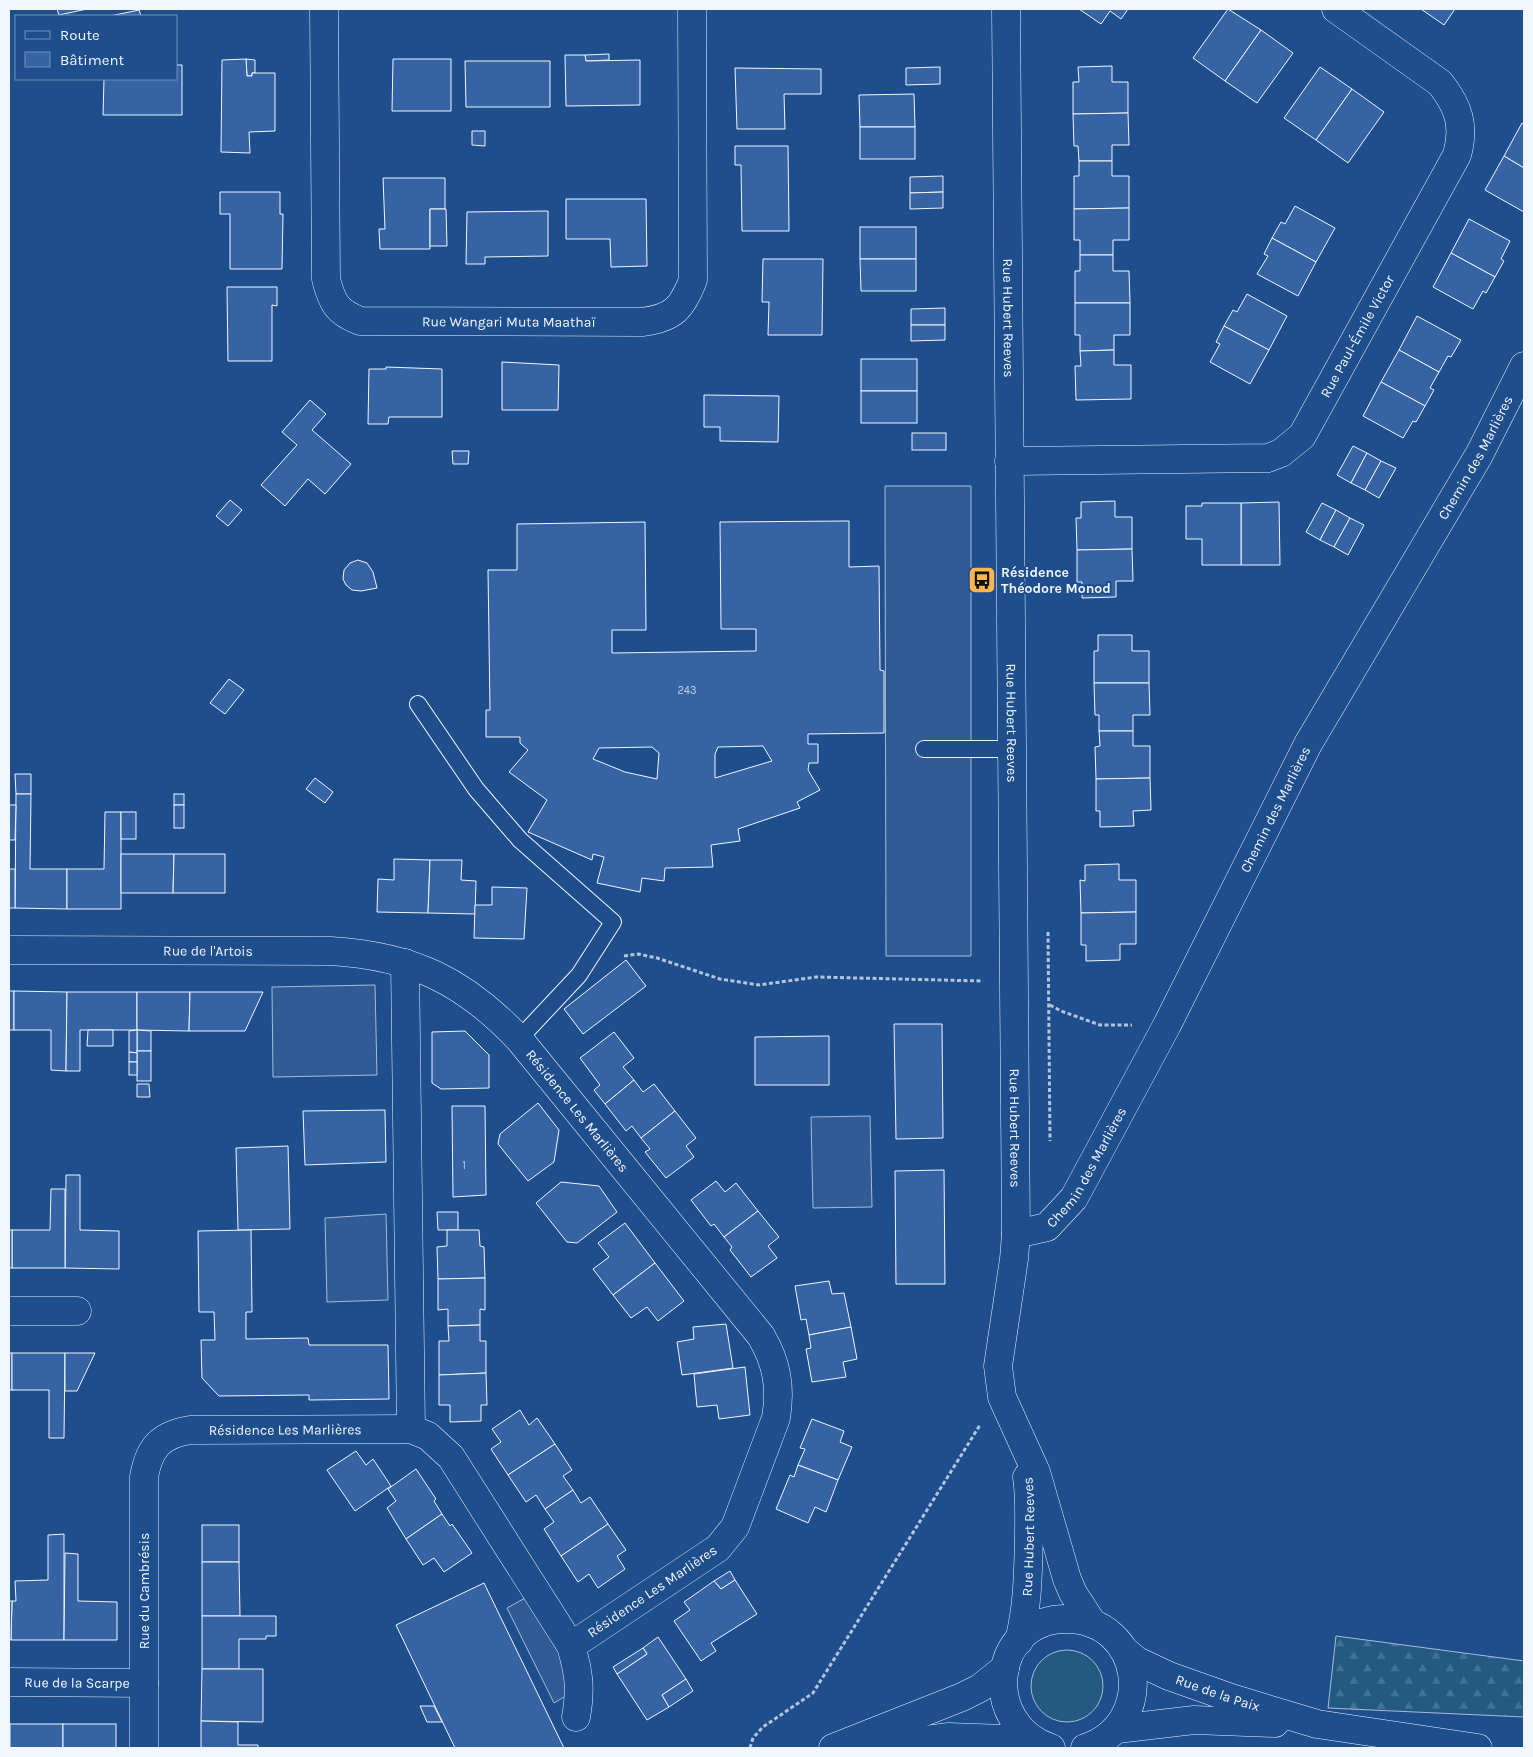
<svg xmlns="http://www.w3.org/2000/svg" width="1533" height="1757" viewBox="0 0 1533 1757" font-family="Karla,sans-serif">
<defs>
<pattern id="forest-firs" width="22" height="20" patternUnits="userSpaceOnUse" patternTransform="scale(1.25)"><rect width="22" height="20" fill="#245a82"/><path d="M5 1l3.5 6h-7zM16 11l3.5 6h-7z" fill="#447295"/></pattern>
</defs>
<rect width="100%" height="100%" fill="#1f4e8c"/>
<circle fill="#245a82" stroke="#a8bbd7" cx="1067" cy="1686" r="36"/>
<path fill="url(#forest-firs)" stroke="#a8bbd7" d="M1336,1636L1524,1661V1717L1328,1708Z"/>
<g fill="#305b95" stroke="#a8bbd7">
<path d="M885,486H971V956H886Z"/>
<path d="M375,985L377,1075L273,1077L272,987Z"/>
<path d="M870,1116L872,1207L813,1208L811,1117Z"/>
<path d="M386,1214L388,1300L327,1302L325,1218Z"/>
<path d="M527,1597L560,1649L569,1694L554,1703L507,1608Z"/>
</g>
<g fill="#3563a3" stroke="#f2f6ff" fill-rule="evenodd">
<path d="M57,9H87L59,15Z"/>
<path d="M1079,9H1128L1121,19L1110,11L1101,24Z"/>
<path d="M1228,9L1261,30L1225,81L1193,58Z"/>
<path d="M1421,9H1455L1444,25Z"/>
<path d="M139,10L141,16H110Z"/>
<path d="M1261,30L1293,53L1257,103L1225,81Z"/>
<path d="M609,54V60L586,61L585,55Z"/>
<path d="M565,55H585L586,61L640,60V105L566,106Z"/>
<path d="M246,59L255,60V73H252V76H247Z"/>
<path d="M246,59L247,76H252V73H275V131L249,132L250,153L221,152L222,60Z"/>
<path d="M393,59H451V111H392Z"/>
<path d="M465,61H550V107H466Z"/>
<path d="M176,65H182V115H103L104,79H176Z"/>
<path d="M1112,66V82H1128V113L1073,114V82H1079L1078,67Z"/>
<path d="M940,67V84L906,85V68Z"/>
<path d="M1320,67L1352,89L1316,140L1284,118Z"/>
<path d="M735,68L821,69V94H784L785,129H737Z"/>
<path d="M1352,89L1384,112L1348,163L1316,140Z"/>
<path d="M914,94L915,127H860L859,95Z"/>
<path d="M1128,113L1129,145H1112V161H1079L1078,146H1074L1073,114Z"/>
<path d="M1522,123L1524,124V168L1504,156Z"/>
<rect x="860" y="127" width="55" height="32"/>
<path d="M472,131H485V146L472,145Z"/>
<path d="M735,146H788L789,231H742L741,165H735Z"/>
<path d="M1504,156L1524,168V212L1485,190Z"/>
<path d="M1079,161H1112V176H1129V208L1074,209V176H1079Z"/>
<path d="M943,176V192L910,193V177Z"/>
<path d="M383,178H445V209H430V249H380L379,229H385Z"/>
<path d="M220,192H280V214H283L282,269H230V214H220Z"/>
<path d="M943,192V208L910,209V193Z"/>
<path d="M566,199H646L647,266L611,267L610,239H566Z"/>
<path d="M1295,206L1335,228L1316,262L1272,238L1281,222L1285,224Z"/>
<path d="M1129,208V240H1113V255H1080V240H1074V209Z"/>
<path d="M430,209H446L447,246H430Z"/>
<path d="M548,211V256L485,257V264H466L467,212Z"/>
<path d="M1469,219L1510,241L1501,259L1504,261L1495,277L1451,253Z"/>
<rect x="860" y="227" width="56" height="32"/>
<path d="M1272,238L1316,262L1298,296L1257,274L1268,256L1264,254Z"/>
<path d="M1451,253L1495,277L1486,293L1483,291L1473,309L1433,287Z"/>
<path d="M1080,255H1113V271H1129L1130,303H1075V271H1080Z"/>
<path d="M763,259H823L822,335H768L769,302H762Z"/>
<path d="M860,259H916V291H861Z"/>
<path d="M227,287H277V306L272,305V361H228Z"/>
<path d="M1247,294L1287,316L1269,350L1224,326L1233,310L1237,312Z"/>
<path d="M1075,303H1130V335H1114V350L1080,351V335H1075Z"/>
<path d="M945,308V325H911V309Z"/>
<path d="M1417,316L1461,340L1451,357L1448,356L1439,372L1399,350Z"/>
<path d="M911,325H945V340L911,341Z"/>
<path d="M1224,326L1269,350L1250,384L1210,362L1220,344L1216,342Z"/>
<path d="M1114,350V365H1131V399L1076,400L1075,366H1081L1080,351Z"/>
<path d="M1399,350L1439,372L1430,388L1434,390L1425,406L1381,382Z"/>
<rect x="861" y="359" width="56" height="32"/>
<path d="M502,362L559,365L558,410H502Z"/>
<path d="M386,367L442,369V417H389L388,424H368L369,369H386Z"/>
<path d="M1381,382L1425,406L1416,422L1413,421L1403,438L1363,416Z"/>
<rect x="861" y="391" width="56" height="32"/>
<path d="M704,395L779,396L778,442L720,441V427H704Z"/>
<path d="M310,400L326,414L312,430L351,464L325,494L308,479L285,506L261,485L297,445L282,432Z"/>
<rect x="912" y="433" width="34" height="17"/>
<path d="M1353,446L1367,453L1351,483L1337,475Z"/>
<path d="M452,451H469L468,464H453Z"/>
<path d="M1367,453L1381,461L1365,490L1351,483Z"/>
<path d="M1381,461L1396,468L1379,498L1365,490Z"/>
<path d="M230,500L242,510L228,526L216,516Z"/>
<path d="M1115,501V517H1132V549L1077,550L1076,518H1081V502Z"/>
<path d="M1279,502L1280,565H1241V503Z"/>
<path d="M1202,503H1241V565H1202V539H1186V506H1202Z"/>
<path d="M1322,503L1336,510L1320,540L1306,532Z"/>
<path d="M1336,510L1350,518L1334,547L1320,540Z"/>
<path d="M1350,518L1364,525L1348,555L1334,547Z"/>
<path d="M849,521V567L879,566L880,670L884,671V733L808,734V744H818V763H809L808,770L820,790L797,802L800,808L738,829L740,841L711,845L713,867L665,868L664,881L642,878L640,892L597,883L604,857L593,854L592,860L528,832L547,800L509,772L528,750L520,743V737H486V710H490L488,570H517V524L645,522L646,630H612V653L756,651V629H721L720,522ZM763,746L772,761L715,778V754L718,747ZM652,747L659,753L657,779L625,772L593,759L599,748Z"/>
<path d="M1132,549L1133,581H1116V597L1082,598V582H1077V550Z"/>
<path d="M358,560L367,563L373,572L377,588L361,591L352,590L346,585L343,579L344,570L350,563Z"/>
<path d="M1098,635H1132V651H1149V683H1094V651H1098Z"/>
<path d="M229,679L244,690L225,714L210,703Z"/>
<path d="M1094,683H1149L1150,715H1133V731H1099V715H1095Z"/>
<path d="M1099,731H1133V746H1150V778L1096,779L1095,747L1100,746Z"/>
<path d="M15,774H31V794H16Z"/>
<path d="M315,778L333,792L325,803L306,789Z"/>
<path d="M1150,778L1151,810L1133,811L1134,826L1100,827V811H1096V779Z"/>
<path d="M16,794H31L30,869H67V909L15,908Z"/>
<rect x="174" y="794" width="10" height="11"/>
<path d="M9,805H16L15,840H9Z"/>
<rect x="174" y="805" width="10" height="23"/>
<path d="M105,812H121V909H67V869H104Z"/>
<rect x="121" y="812" width="15" height="27"/>
<path d="M121,854H174L173,893H121Z"/>
<path d="M174,854H225V893H173Z"/>
<path d="M394,859L430,860L428,913L377,912L378,879L394,880Z"/>
<path d="M430,860H462L461,880L476,881L475,914L428,913Z"/>
<path d="M1119,864V880H1136V912L1081,913L1080,880L1085,881V865Z"/>
<rect x="9" y="869" width="6" height="39"/>
<path d="M492,887L527,888L524,939L474,938L475,905H492Z"/>
<path d="M1136,912V944H1120V960L1086,961V945H1081V913Z"/>
<path d="M626,960L646,986L583,1034L564,1009Z"/>
<rect x="9" y="991" width="5" height="39"/>
<path d="M14,991L67,992L66,1071L51,1070V1030H14Z"/>
<path d="M67,992H137V1030H80V1071H66Z"/>
<path d="M137,992H190L189,1031L137,1030Z"/>
<path d="M190,992H263L245,1031H189Z"/>
<path d="M894,1024H942L943,1138L896,1139Z"/>
<path d="M88,1030H113V1046H87Z"/>
<path d="M137,1030L151,1031V1051H137Z"/>
<path d="M137,1030V1053L129,1052V1031Z"/>
<path d="M465,1031L489,1055V1088L441,1089L432,1083V1032Z"/>
<path d="M614,1032L634,1058L623,1067L634,1080L605,1104L594,1090L600,1085L580,1058Z"/>
<path d="M829,1036V1085H755V1037Z"/>
<rect x="137" y="1051" width="14" height="30"/>
<path d="M129,1052L137,1053V1062H129Z"/>
<rect x="129" y="1062" width="8" height="13"/>
<path d="M634,1080L643,1092L654,1084L675,1111L641,1138L632,1126L626,1131L605,1104Z"/>
<path d="M137,1084H149L150,1097H137Z"/>
<path d="M538,1103L559,1130L554,1162L528,1181L498,1144L500,1134Z"/>
<path d="M452,1106H485L486,1195L453,1197Z"/>
<path d="M385,1110L386,1162L305,1165L303,1111Z"/>
<path d="M675,1111L696,1138L686,1146L694,1157L666,1178L645,1152L650,1149L641,1138Z"/>
<path d="M288,1146L290,1229L238,1230L236,1148Z"/>
<path d="M944,1170L945,1284H896L895,1171Z"/>
<path d="M66,1175H80V1230L119,1231V1269L65,1268Z"/>
<path d="M716,1181L725,1192L736,1183L758,1211L724,1237L714,1224L711,1226L691,1200Z"/>
<path d="M561,1182L599,1186L617,1212L577,1243L567,1242L536,1203Z"/>
<path d="M51,1189H65V1268H12V1230H50Z"/>
<path d="M758,1211L779,1237L768,1246L777,1258L751,1277L730,1250L732,1247L724,1237Z"/>
<path d="M437,1212H458V1230H438Z"/>
<path d="M625,1223L655,1263L613,1295L593,1269L609,1257L598,1243Z"/>
<rect x="9" y="1230" width="3" height="38"/>
<path d="M251,1230L252,1312H246V1339L308,1338L309,1345H388L389,1399L309,1400V1395L219,1396L202,1378L201,1340H215L214,1312H199L198,1231Z"/>
<path d="M447,1230H479L480,1246L484,1247L485,1278L438,1279L437,1247L447,1246Z"/>
<path d="M655,1263L684,1301L658,1321L647,1307L631,1318L613,1295Z"/>
<path d="M485,1278V1310L480,1309V1325L448,1326V1309L438,1310V1279Z"/>
<path d="M829,1281L832,1294L844,1293L851,1327L809,1335L806,1319L801,1320L795,1286Z"/>
<path d="M726,1324L733,1368L682,1375L677,1342L694,1339L693,1327Z"/>
<path d="M480,1325V1341H486V1373L439,1375V1341H449L448,1326Z"/>
<path d="M851,1327L857,1359L843,1362L846,1377L812,1382L806,1349L811,1348L809,1335Z"/>
<rect x="9" y="1353" width="3" height="37"/>
<path d="M12,1353H65L64,1438H49V1390H12Z"/>
<path d="M65,1353H95L77,1391H65Z"/>
<path d="M745,1367L750,1415L719,1419L717,1405L697,1407L694,1374Z"/>
<path d="M486,1373L487,1405H481V1421L450,1422V1405H439V1375Z"/>
<path d="M520,1410L529,1425L537,1418L555,1444L508,1475L491,1449L501,1442L492,1429Z"/>
<path d="M812,1419L844,1431L840,1442L852,1447L838,1480L798,1465L805,1449L800,1448Z"/>
<path d="M555,1444L572,1470L563,1476L573,1490L545,1509L536,1495L526,1502L508,1475Z"/>
<path d="M356,1451L366,1465L373,1459L391,1486L355,1511L327,1470Z"/>
<path d="M798,1465L838,1480L826,1512L815,1507L808,1523L776,1509L790,1475L794,1477Z"/>
<path d="M416,1469L436,1499L434,1501L442,1514L406,1539L387,1508L396,1501L388,1489Z"/>
<path d="M573,1490L581,1503L590,1497L608,1524L561,1556L544,1529L554,1522L545,1509Z"/>
<path d="M442,1514L450,1526L452,1524L472,1553L444,1572L434,1558L423,1565L406,1539Z"/>
<path d="M608,1524L626,1550L617,1556L625,1569L598,1588L589,1574L578,1582L561,1556Z"/>
<rect x="202" y="1525" width="37" height="37"/>
<path d="M64,1534V1640H11L12,1601H16L15,1581L48,1580V1535Z"/>
<path d="M65,1553L78,1554V1601L117,1602V1640H64Z"/>
<path d="M202,1562H239L240,1616H202Z"/>
<path d="M730,1571L735,1580L721,1589L714,1581Z"/>
<path d="M735,1580L757,1614L711,1643L716,1651L701,1661L674,1621L690,1610L684,1602L714,1581L721,1589Z"/>
<path d="M484,1583L564,1748H455L396,1625Z"/>
<path d="M9,1601H12L11,1640H9Z"/>
<path d="M202,1616H276V1636H266V1639H239V1669H202Z"/>
<path d="M658,1637L686,1679L662,1695L669,1707L647,1720L617,1674L647,1654L643,1648Z"/>
<path d="M643,1648L647,1654L617,1674L613,1667Z"/>
<path d="M202,1669H263V1722L201,1721Z"/>
<path d="M686,1679L693,1691L669,1707L662,1695Z"/>
<path d="M420,1706H434L442,1722H427Z"/>
<path d="M201,1721L238,1722V1745H258V1748H201Z"/>
<rect x="9" y="1724" width="1" height="24"/>
<rect x="10" y="1724" width="53" height="24"/>
<rect x="63" y="1724" width="53" height="24"/>
</g>
<g fill="none" stroke-linecap="round" stroke-linejoin="round">
<g stroke="#f2f6ff" stroke-width="18">
<g id="lane">
<path d="M418,704L476,789L520,840L613,922L579,975L519,1039"/>
<path d="M924,749H1012"/>
</g>
</g>
<g stroke="#f2f6ff" stroke-width="29">
<g id="street">
<path id="s1" d="M324,9L326,279C332,303 337,312 360,321L642,322C674,318 682,308 693,280L692,9"/>
<path id="s2" d="M1006,9L1016,1234L1014,1259L998,1366L1002,1397L1036,1472L1067,1579L1073,1593L1093,1624"/>
<path id="s3" d="M1009,461L1268,458L1281,453L1302,436L1457,155C1465,126 1459,107 1440,83L1336,9"/>
<path id="s4" d="M9,950L331,951C412,956 463,980 519,1039L761,1336C777,1363 781,1387 776,1418L735,1527L718,1548L571,1646"/>
<path d="M405,963L411,1429"/>
<path id="s5" d="M1016,1234L1047,1227L1074,1198L1167,1025L1308,744L1479,455L1524,366"/>
<path d="M9,1311H77"/>
<path id="s6" d="M1019,1641C1028,1606 1028,1572 1029,1536C1029,1517 1030,1497 1027,1477"/>
<path id="s7" d="M9,1682L144,1683"/>
<path id="s8" d="M144,1748V1477C149,1448 160,1435 190,1430L411,1429L428,1436L451,1457L571,1646C579,1673 581,1689 576,1717"/>
</g>
</g>
<g stroke="#f2f6ff" stroke-width="29">
<g id="secondary">
<path id="s9" d="M1124,1650L1137,1661L1169,1676L1231,1698L1317,1724L1478,1748"/>
<path d="M1117,1729L1194,1720L1275,1723"/>
<path d="M833,1748L962,1697L980,1688L1005,1668"/>
<path d="M864,1748L949,1737L1032,1740"/>
<path d="M1051,1748C980,1725 991,1619 1066,1619C1144,1619 1158,1724 1085,1748"/>
</g>
</g>
<g stroke="#b3c4dc" stroke-width="3" stroke-dasharray="4 2.5" stroke-linecap="butt">
<path d="M1048,932L1050,1141"/>
<path d="M624,956L638,954L657,958L720,979L759,985L816,977L982,981"/>
<path d="M1050,1005L1061,1011L1100,1025H1132"/>
<path d="M750,1748L753,1738L763,1727L813,1693L980,1425"/>
</g>
<use href="#lane" stroke="#1f4e8c" stroke-width="16"/>
<use href="#street" stroke="#1f4e8c" stroke-width="28"/>
<use href="#secondary" stroke="#1f4e8c" stroke-width="28"/>
</g>
<defs>
<g id="bus-square" transform="scale(1.4375)"><rect x="-9" y="-9" width="18" height="18" rx="4" fill="#ffb74d" stroke="#1f4e8c"/><path d="M-5-6H5V4H4V6H2V4H-2V6H-4V4H-5ZM-3.5-4V0h7V-4ZM-3.5 1.2v1.5H-2V1.2ZM2 1.2v1.5H3.5V1.2Z" fill="#111"/></g>
</defs>
<g fill-rule="evenodd">
<use href="#bus-square" x="982" y="580"/>
</g>
<g text-anchor="middle" stroke-width="4" stroke-linejoin="round" paint-order="stroke">
<g font-size="11" fill="#c3d1e8">
<text x="687" y="694">243</text>
<text x="464" y="1169">1</text>
</g>
<g font-size="14" fill="#f2f6ff" stroke="#1f4e8c">
<text dy="5" stroke="none"><textPath href="#s2" startOffset="309">Rue Hubert Reeves</textPath></text>
<text dy="5" stroke="none"><textPath href="#s1" startOffset="476">Rue Wangari Muta Maathaï</textPath></text>
<text dy="5" stroke="none"><textPath href="#s3" startOffset="414">Rue Paul-Émile Victor</textPath></text>
<text dy="5" stroke="none"><textPath href="#s5" startOffset="914">Chemin des Marlières</textPath></text>
<text dy="5" stroke="none"><textPath href="#s2" startOffset="714">Rue Hubert Reeves</textPath></text>
<text dy="5" stroke="none"><textPath href="#s5" startOffset="509">Chemin des Marlières</textPath></text>
<text dy="5" stroke="none"><textPath href="#s4" startOffset="199">Rue de l'Artois</textPath></text>
<text dy="5" stroke="none"><textPath href="#s4" startOffset="628">Résidence Les Marlières</textPath></text>
<text dy="5" stroke="none"><textPath href="#s2" startOffset="1119">Rue Hubert Reeves</textPath></text>
<text dy="5" stroke="none"><textPath href="#s5" startOffset="104">Chemin des Marlières</textPath></text>
<text dy="5" stroke="none"><textPath href="#s8" startOffset="438">Résidence Les Marlières</textPath></text>
<text dy="5" stroke="none"><textPath href="#s6" startOffset="105">Rue Hubert Reeves</textPath></text>
<text transform="translate(144 1591) rotate(-90)" y="5">Rue du Cambrésis</text>
<text transform="translate(652 1591) rotate(-34)" y="5">Résidence Les Marlières</text>
<text dy="5" stroke="none"><textPath href="#s7" startOffset="68">Rue de la Scarpe</textPath></text>
<text dy="5" stroke="none"><textPath href="#s9" startOffset="104">Rue de la Paix</textPath></text>
</g>
<g font-size="14" font-weight="bold" fill="#f2f6ff" stroke="#1f4e8c" text-anchor="start">
<text x="1001" y="577">Résidence<tspan x="1001" dy="16">Théodore Monod</tspan></text>
</g>
</g>
<rect width="1533" height="1757" fill="none" stroke="#f2f6ff" stroke-width="20"/>
<rect x="15" y="15" width="162" height="65" fill="#1f4e8c" stroke="#7391ba"/>
<rect x="25" y="31" width="25" height="8" fill="#1f4e8c" stroke="#7391ba"/>
<text x="60" y="40" font-size="15" fill="#f2f6ff">Route</text>
<rect x="25" y="52" width="25" height="15" fill="#3563a3" stroke="#7391ba"/>
<text x="60" y="65" font-size="15" fill="#f2f6ff">Bâtiment</text>
</svg>
